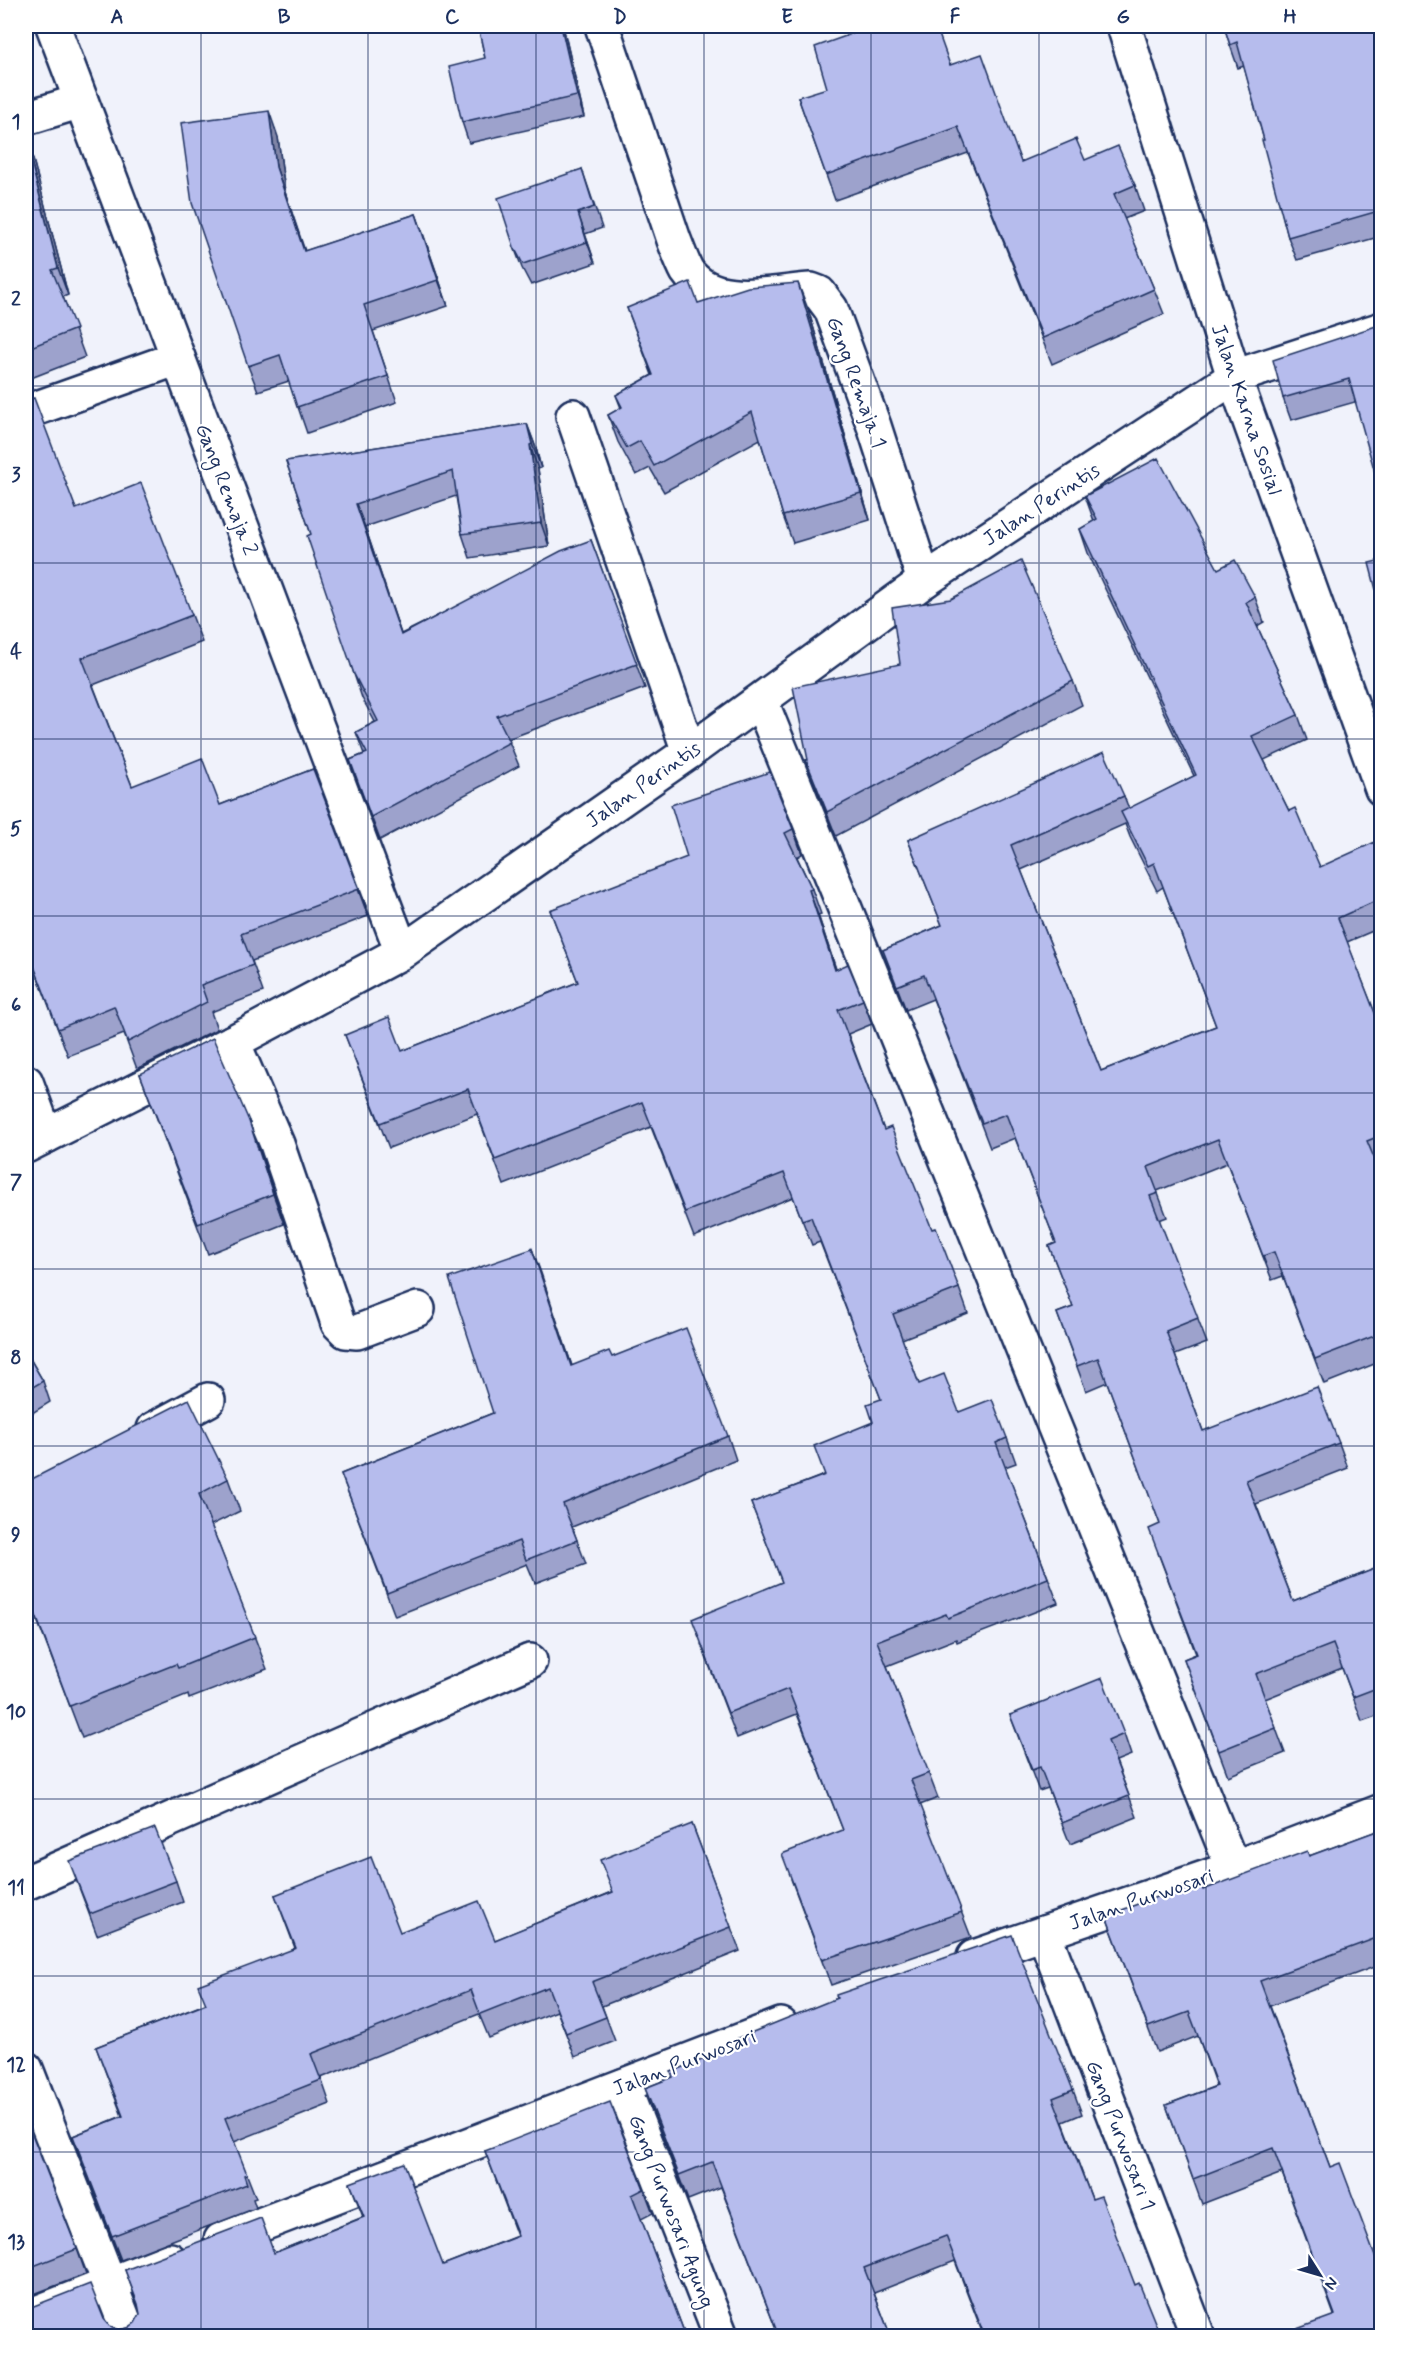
<svg xmlns="http://www.w3.org/2000/svg" width="1407" height="2362" viewBox="0 0 1407 2362" font-family="Mynerve,sans-serif">
<rect width="100%" height="100%" fill="#f0f2fb"/>
<filter id="ink" filterUnits="userSpaceOnUse"><feTurbulence type="fractalNoise" baseFrequency=".0167" numOctaves="2"/><feDisplacementMap in="SourceGraphic" scale="12" xChannelSelector="R" yChannelSelector="G"/><feConvolveMatrix kernelMatrix="1 2 1 2 8 2 1 2 1" color-interpolation-filters="sRGB"/></filter>
<g filter="url(#ink)">
<g fill="none" stroke-linecap="round" stroke-linejoin="round">
<g stroke="#1b2f5e" stroke-width="38">
<g id="minor">
<path d="M53,26L402,952"/>
<path d="M602,26L674,240C678,250 682,262 687,271C713,309 774,292 811,290L819,293L831,309L874,426L924,581"/>
<path d="M1124,26L1234,377L1382,789"/>
<path d="M26,118L81,101"/>
<path d="M26,412L178,358"/>
<path d="M573,416L689,752"/>
<path d="M761,701L1233,1868"/>
<path d="M233,1042L277,1144L338,1323L346,1331L357,1332L418,1309"/>
<path d="M26,1082L46,1136"/>
<path d="M26,1146L233,1042L402,952L689,752L924,581L1234,377L1382,329"/>
<path d="M154,1429L208,1400"/>
<path d="M26,1883L530,1661"/>
<path d="M1044,1933L1198,2336"/>
<path d="M974,1957L1233,1868L1382,1811"/>
<path d="M26,2069L130,2336"/>
<path d="M623,2086L721,2336"/>
<path d="M221,2240L781,2025"/>
<path d="M26,2317L170,2260"/>
</g>
</g>
<use href="#minor" stroke="#fff" stroke-width="33"/>
</g>
<g fill="#9da2cc" stroke="#1b2f5e" stroke-width="1.5" fill-rule="evenodd">
<path d="M478,26H563L584,117L469,143L462,122L485,58Z"/>
<path d="M1224,26H1382V236L1297,260L1288,237L1264,140L1244,66L1238,68L1230,45Z"/>
<path d="M950,65L1021,162L1085,160L1135,185L1144,211L1124,219L1154,289L1164,314L1052,364L968,153L835,200L798,97Z"/>
<path d="M26,133L68,295L63,297L85,357L26,380L30,391L26,393Z"/>
<path d="M278,137L285,192L305,251L416,214L448,306L373,331L397,402L307,433L289,381L258,391L248,366Z"/>
<path d="M582,169L602,228L585,234L595,263L531,285L522,268L514,247Z"/>
<path d="M698,303L808,309L870,520L793,543L783,516L760,439L664,492L650,468L636,475L618,442L608,415L621,408L616,395L652,375L627,308Z"/>
<path d="M1380,325L1355,402L1291,420L1283,398Z"/>
<path d="M26,400L76,509L192,615L202,642L93,685L132,786L220,805L313,769L368,916L252,961L263,992L211,1012L217,1029L137,1069L124,1034L68,1056L26,946Z"/>
<path d="M527,424L536,448L541,468L538,469L549,546L470,558L462,534L456,496L365,527L401,634L591,540L645,688L508,739L519,766L380,840L350,760L364,754L356,732L375,722L362,698L354,674L311,534L286,461Z"/>
<path d="M1085,496L1218,569L1255,597L1264,622L1257,626L1298,715L1307,740L1264,760L1289,811L1320,867L1382,858V927L1347,942L1382,1031V1163L1377,1165L1382,1177V1361L1324,1384L1283,1276L1272,1280L1227,1163L1157,1191L1167,1217L1159,1220L1207,1343L1175,1355L1203,1431L1339,1443L1348,1468L1256,1504L1293,1601L1382,1566V1714L1362,1721L1342,1668L1265,1699L1285,1753L1228,1776L1184,1659L1196,1654L1158,1553L1160,1524L1107,1382L1086,1391L1057,1313L1073,1307L1049,1246L1056,1243L1015,1138L990,1148L933,999L906,1010L883,950L942,925L908,840L1124,796L1129,809L1194,776L1088,553L1080,529L1094,521ZM1125,824L1130,837L1157,891L1163,887L1216,1026L1101,1071L1021,870Z"/>
<path d="M1073,681L1082,705L836,836L806,760Z"/>
<path d="M793,829L802,854L797,857L812,889L821,914L818,915L836,969L863,1000L872,1024L848,1034L884,1130L959,1288L968,1313L902,1339L919,1384L959,1412L1007,1438L1016,1463L1005,1467L1058,1603L957,1642L956,1639L887,1666L938,1798L920,1805L971,1937L831,1985L791,1879L843,1830L797,1714L737,1738L701,1644L782,1582L751,1503L824,1475L873,1422L881,1399L820,1242L812,1245L793,1197L694,1237L651,1127L504,1185L477,1114L389,1148L345,1035L402,1051L578,982L550,910Z"/>
<path d="M140,1074L249,1121L284,1224L208,1254Z"/>
<path d="M532,1249L572,1366L612,1357L728,1436L736,1460L572,1527L586,1564L535,1583L527,1564L395,1616L341,1474L493,1413Z"/>
<path d="M26,1352L43,1381L50,1402L26,1417Z"/>
<path d="M228,1479L240,1511L211,1525L267,1669L189,1699L188,1695L82,1738L34,1612L26,1616V1482Z"/>
<path d="M1010,1715L1124,1734L1131,1755L1116,1761L1137,1817L1070,1844L1048,1788L1039,1791Z"/>
<path d="M692,1824L740,1951L602,2006L615,2041L575,2057L557,2011L489,2038L479,2014L321,2078L330,2104L234,2142L256,2198L253,2199L256,2208L121,2260L73,2136L122,2116L96,2047L205,2004L295,1948L275,1895L400,1932L495,1940L612,1892Z"/>
<path d="M1382,1829V1964L1270,2006L1330,2167L1376,2259L1334,2315L1282,2173L1202,2204L1166,2105L1216,2086L1198,2036L1157,2052L1106,1916L1203,1890L1309,1856Z"/>
<path d="M176,1881L183,1902L97,1935L77,1882Z"/>
<path d="M673,2077L1073,2090L1082,2114L1063,2122L1092,2199L1161,2337H984L955,2261L874,2293L891,2337H779L721,2187L688,2200L645,2088Z"/>
<path d="M26,2130L77,2249L86,2274L26,2297Z"/>
<path d="M485,2151L644,2189L653,2213L641,2219L686,2337H26L104,2319L110,2326L119,2330L128,2328L135,2323L140,2314L139,2307L125,2270L274,2253L363,2217L350,2183L443,2265L517,2236Z"/>
</g>
<g fill="#7f84a6" stroke="#1b2f5e" stroke-width="1.5">
<path d="M561,26H563L584,117L577,96Z"/>
<path d="M269,111L278,137L285,192L313,277L276,167Z"/>
<path d="M26,133L27,136L68,295L58,268L26,142Z"/>
<path d="M578,213L585,234L595,263L587,242Z"/>
<path d="M416,214L425,239L448,306L438,280Z"/>
<path d="M798,283L808,309L870,520L861,493Z"/>
<path d="M527,424L536,448L541,468L532,444Z"/>
<path d="M530,445L538,469L549,546L541,523Z"/>
<path d="M356,504L365,527L409,658L401,635Z"/>
<path d="M809,890L818,915L844,994L835,970Z"/>
<path d="M249,1121L259,1151L284,1224L273,1194Z"/>
<path d="M532,1249L541,1273L580,1390L571,1366Z"/>
</g>
<g fill="#b6bced" stroke="#1b2f5e" stroke-width="1.5">
<path d="M478,26H561L577,96L462,122L449,67L485,58Z"/>
<path d="M874,26H936L950,65L982,54L1021,162L1076,139L1085,160L1118,146L1135,185L1114,194L1154,289L1043,338L958,127L826,175L798,97L827,88L815,47Z"/>
<path d="M1224,26H1382V210L1288,237L1262,140H1264L1237,42L1230,45Z"/>
<path d="M269,111L276,167L304,251L416,214L438,280L364,305L388,376L297,407L280,355L248,366L192,203L181,123Z"/>
<path d="M26,142L58,268L52,270L76,329L26,349Z"/>
<path d="M582,169L594,207L578,213L587,242L523,264L514,247L498,198Z"/>
<path d="M690,282L698,303L748,287L798,283L861,493L783,516L752,412L654,466L640,441L627,448L608,415L622,407L616,395L653,375L627,308Z"/>
<path d="M1382,324V498L1349,379L1283,398L1273,360Z"/>
<path d="M34,398L76,509L141,483L192,615L82,658L132,786L202,758L220,805L313,769L359,889L241,934L253,965L201,985L207,1002L128,1042L114,1006L58,1029L26,945V400Z"/>
<path d="M527,424L532,444L530,445L541,523L462,534L453,471L356,504L401,635L561,551L591,540L637,664L497,716L510,742L371,817L350,760L367,753L356,732L378,721L354,674L307,536L311,534L286,461Z"/>
<path d="M1158,458L1218,569L1235,560L1255,597L1246,602L1298,715L1252,736L1289,811L1295,808L1320,867L1375,842L1382,858V898L1338,918L1382,1031V1135L1367,1141L1382,1177V1333L1315,1359L1274,1252L1263,1256L1218,1139L1148,1167L1158,1193L1150,1196L1198,1318L1166,1331L1203,1431L1317,1387L1339,1443L1246,1480L1293,1601L1382,1566V1686L1353,1697L1333,1644L1256,1674L1276,1728L1219,1751L1184,1659L1197,1654L1149,1529L1160,1524L1098,1358L1077,1366L1057,1313L1073,1307L1049,1246L1056,1243L1006,1114L982,1123L924,975L897,986L883,950L942,925L908,840L1104,752L1124,796L1011,845L1101,1071L1216,1026L1154,863L1148,866L1121,812L1196,775L1080,529L1097,519L1085,496Z"/>
<path d="M1382,560V609H1381L1369,563Z"/>
<path d="M1021,561L1073,681L827,812L806,760H808L793,687L900,664L892,608L951,599Z"/>
<path d="M770,772L793,829L785,833L812,889L809,890L835,970L848,964L863,1000L838,1010L884,1130L891,1127L932,1229L936,1228L959,1288L893,1314L919,1384L944,1374L959,1412L992,1399L1007,1438L996,1443L1048,1578L948,1618L946,1614L877,1641L929,1773L911,1780L962,1912L822,1960L782,1854L843,1830L788,1689L728,1713L692,1619L782,1582L751,1503L825,1475L814,1446L873,1422L867,1404L881,1399L811,1217L802,1220L784,1173L685,1212L642,1102L495,1160L468,1089L380,1123L345,1035L389,1017L402,1051L578,982L550,910L687,857L671,805Z"/>
<path d="M213,1038L249,1121L273,1194L198,1224L140,1074Z"/>
<path d="M532,1249L571,1366L609,1351L612,1357L686,1328L728,1436L563,1504L577,1540L526,1560L519,1541L387,1593L341,1474L493,1413L449,1278Z"/>
<path d="M26,1352L43,1381L26,1391Z"/>
<path d="M189,1399L228,1479L199,1494L255,1637L178,1668L176,1664L70,1706L26,1589V1482Z"/>
<path d="M1102,1678L1124,1734L1108,1741L1129,1796L1062,1823L1040,1767L1032,1770L1010,1715Z"/>
<path d="M692,1824L731,1927L592,1982L606,2017L566,2033L548,1987L480,2014L471,1990L311,2054L321,2080L225,2118L247,2174L244,2175L247,2184L112,2236L73,2136L123,2116L96,2047L206,2004L198,1985L296,1948L275,1895L371,1857L400,1932L479,1901L495,1940L613,1892L600,1860Z"/>
<path d="M155,1828L176,1881L90,1914L69,1861Z"/>
<path d="M1382,1829V1936L1260,1981L1330,2167L1340,2163L1376,2259L1382,2257V2337H1275L1335,2315L1273,2148L1193,2179L1166,2105L1217,2086L1189,2012L1148,2027L1106,1916L1199,1881L1203,1890L1307,1851L1309,1856Z"/>
<path d="M1012,1935L1073,2090L1053,2098L1092,2199L1101,2196L1135,2285L1139,2283L1161,2337H985L946,2236L864,2268L891,2337H779L712,2162L679,2175L645,2088L673,2077L671,2072L741,2045L738,2038L837,1998L836,1995Z"/>
<path d="M610,2102L644,2189L632,2195L686,2337H26V2309L90,2284L104,2319L110,2326L119,2330L128,2328L135,2323L140,2314L138,2304L125,2270L261,2218L274,2253L364,2217L350,2183L404,2163L443,2265L518,2236L485,2151Z"/>
<path d="M30,2129L77,2249L26,2269V2130Z"/>
</g>
</g>
<path fill="none" stroke="#1b2f5e" stroke-width="1.5" stroke-opacity="0.55" d="M201,26V2336M368,26V2336M536,26V2336M704,26V2336M871,26V2336M1039,26V2336M1206,26V2336M26,210H1382M26,386H1382M26,563H1382M26,739H1382M26,916H1382M26,1093H1382M26,1269H1382M26,1446H1382M26,1623H1382M26,1799H1382M26,1976H1382M26,2152H1382"/>
<g text-anchor="middle" stroke-width="4.5" stroke-linejoin="round" paint-order="stroke">
<g font-size="21" fill="#1b2f5e" stroke="#fff">
<text transform="translate(857 382) rotate(70)" y="7">Gang Remaja 1</text>
<text transform="translate(1247 409) rotate(71)" y="7">Jalan Karna Sosial</text>
<text transform="translate(227 489) rotate(69)" y="7">Gang Remaja 2</text>
<text transform="translate(1041 504) rotate(-33)" y="7">Jalan Perintis</text>
<text transform="translate(643 784) rotate(-35)" y="7">Jalan Perintis</text>
<text transform="translate(1141 1899) rotate(-19)" y="7">Jalan Purwosari</text>
<text transform="translate(684 2062) rotate(-21)" y="7">Jalan Purwosari</text>
<text transform="translate(1121 2135) rotate(69)" y="7">Gang Purwosari 1</text>
<text transform="translate(672 2211) rotate(69)" y="7">Gang Purwosari Agung</text>
</g>
</g>
<rect width="1407" height="2362" fill="none" stroke="#fff" stroke-width="66"/>
<g transform="translate(1320 2275) rotate(127)" stroke="#ffffff" stroke-width="4.5" paint-order="stroke">
<path d="M0-4.5L10 22L0 15L-10 22Z" fill="#1b2f5e"/>
<text y="-9" font-size="16" font-weight="bold" text-anchor="middle" fill="#1b2f5e">N</text>
</g>
<rect x="33" y="33" width="1341" height="2296" fill="none" stroke="#1b2f5e" stroke-width="2"/>
<g font-size="20" text-anchor="middle" font-weight="bold" fill="#1b2f5e">
<text x="117" y="23">A</text>
<text x="284" y="23">B</text>
<text x="452" y="23">C</text>
<text x="620" y="23">D</text>
<text x="787" y="23">E</text>
<text x="955" y="23">F</text>
<text x="1123" y="23">G</text>
<text x="1290" y="23">H</text>
<text x="16" y="128">1</text>
<text x="16" y="305">2</text>
<text x="16" y="481">3</text>
<text x="16" y="658">4</text>
<text x="16" y="835">5</text>
<text x="16" y="1011">6</text>
<text x="16" y="1188">7</text>
<text x="16" y="1364">8</text>
<text x="16" y="1541">9</text>
<text x="16" y="1718">10</text>
<text x="16" y="1894">11</text>
<text x="16" y="2071">12</text>
<text x="16" y="2248">13</text>
</g>
</svg>
